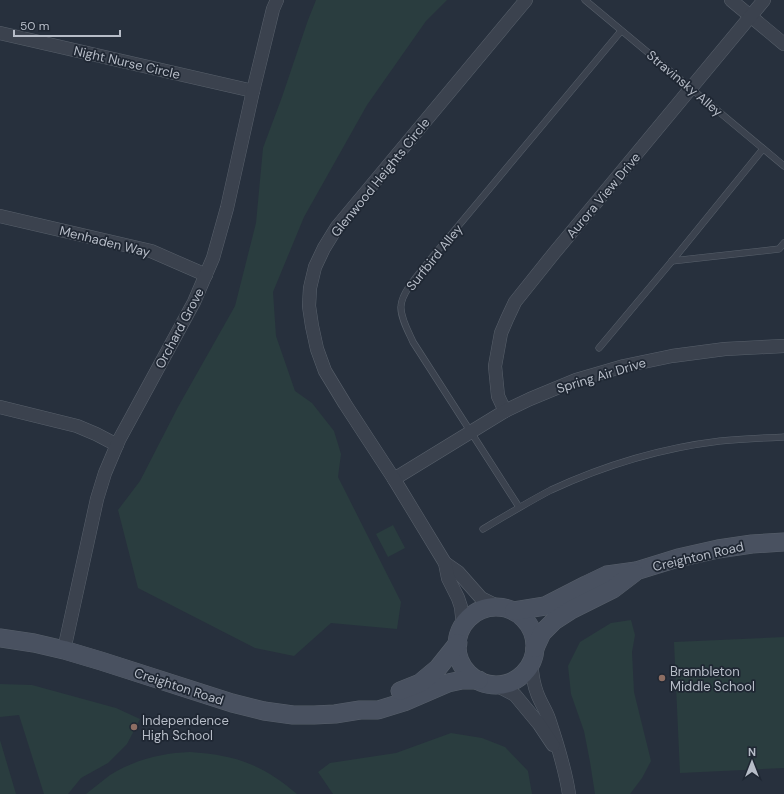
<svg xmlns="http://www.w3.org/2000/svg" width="784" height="794" viewBox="0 0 784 794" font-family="'DM Sans',sans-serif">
<rect width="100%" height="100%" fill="#27303d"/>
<g fill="#2a3d3f">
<path d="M316,0H447L426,21L367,105L304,217L273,292L276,336L295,391L312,403L334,431L341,454L338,477L401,602L397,629L331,623L294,656L255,648L138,588L118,510L140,481L178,407L235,306L256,223L263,148L282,97L308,20Z"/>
<path d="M393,525L405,548L388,557L376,534Z"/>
<path d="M631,620L635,635L632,652L634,692L651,761L642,778L630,794H595L590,762L584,731L571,694L568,666L580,642L611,623Z"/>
<path d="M784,637V768L680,773L674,642Z"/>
<path d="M0,684L32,685L116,708L140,719L127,744L108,763L81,778L68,794H44L19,715L0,717Z"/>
<path d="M451,733L482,738L505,747L528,771L532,794H333L318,772L330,763L396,753Z"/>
<path d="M0,740L16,794H0Z"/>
<path d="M190,752C235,755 262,764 297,794H86C94,788 102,781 110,775C134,760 162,753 190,752Z"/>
</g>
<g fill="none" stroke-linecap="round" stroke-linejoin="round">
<g stroke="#58606b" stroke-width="7">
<g id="lane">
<path d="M585,0L784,166"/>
<path d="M672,261L779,249L784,243"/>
<path d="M599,348L672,261L763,149"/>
<path d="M519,507L413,342C409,333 400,317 401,306C402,291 420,273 429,261L621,31"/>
<path d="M483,529C505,516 528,502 551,490C605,465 662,448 720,441C741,439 763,438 784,437"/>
</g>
</g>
<g stroke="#58606b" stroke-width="14">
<g id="street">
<path d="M731,0L784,44"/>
<path d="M0,33L253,91"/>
<path d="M0,216L151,251L206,275"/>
<path d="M0,407L77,426L96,434L117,445"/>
<path d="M505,411L498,396L495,366L501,333L507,319L515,302L555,252L764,0"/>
<path d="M394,479L505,411L530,399L576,380L624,366L672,356L725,349L784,346"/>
<path d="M445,563L458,572L481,598L499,607"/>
<path d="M462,628V616L461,607L458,598L448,578L445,563L394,479L345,404L325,371L317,349L312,326L309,306L310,288L315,267L324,248L337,227L526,0"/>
<path d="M64,650L97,499L105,473L119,440L194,302L213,258L227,208L253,91L273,9L277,0"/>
<path d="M531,663C532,673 533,683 537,693C540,702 546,710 549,719C557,743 565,768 569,794"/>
<path d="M494,684L515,695L539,724L553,745"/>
</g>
</g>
<g stroke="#58606b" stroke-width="19">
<g id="secondary">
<circle cx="496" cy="646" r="39"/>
<path d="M514,611L545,606L586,585L607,575L636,571L678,558L718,549L752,544L784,542"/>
<path d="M0,638L34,643L64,650L101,661L232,703L264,711L293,715H314L335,714L360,710H378L404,702L448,683L462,680H479"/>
<path d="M535,648L542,633L554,621L571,610L613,589L634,573"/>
<path d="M400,691L420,683L438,668L458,643"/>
</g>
</g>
<use href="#lane" stroke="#3b424e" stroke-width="6"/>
<use href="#street" stroke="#3b424e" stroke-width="13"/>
<use href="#secondary" stroke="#495160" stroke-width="18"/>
</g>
<g fill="#8d6e63" stroke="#1f2733" stroke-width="1.5">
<circle cx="662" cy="678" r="4"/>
<circle cx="134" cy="727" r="4"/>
</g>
<g text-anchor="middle" stroke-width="3.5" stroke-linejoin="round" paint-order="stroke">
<g font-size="13" fill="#b7bdc8" stroke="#1f2733">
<text transform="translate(127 62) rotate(13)" y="5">Night Nurse Circle</text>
<text transform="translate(685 83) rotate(40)" y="5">Stravinsky Alley</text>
<text transform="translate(380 177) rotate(-51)" y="5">Glenwood Heights Circle</text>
<text transform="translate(603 195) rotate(-50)" y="5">Aurora View Drive</text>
<text transform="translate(105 241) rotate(14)" y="5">Menhaden Way</text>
<text transform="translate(434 257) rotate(-51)" y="5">Surfbird Alley</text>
<text transform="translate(179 328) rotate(-62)" y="5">Orchard Grove</text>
<text transform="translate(601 375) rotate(-17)" y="5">Spring Air Drive</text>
<text transform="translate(698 556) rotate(-13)" y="5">Creighton Road</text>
<text transform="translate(179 686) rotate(18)" y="5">Creighton Road</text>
</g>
<g font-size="13" fill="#b7bdc8" stroke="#1f2733" text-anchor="start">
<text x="670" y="676">Brambleton<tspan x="670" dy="15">Middle School</tspan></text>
<text x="142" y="725">Independence<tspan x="142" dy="15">High School</tspan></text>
</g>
</g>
<g transform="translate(752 762)" stroke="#1f2733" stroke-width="3" paint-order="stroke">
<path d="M0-3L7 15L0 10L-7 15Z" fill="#b7bdc8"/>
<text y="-6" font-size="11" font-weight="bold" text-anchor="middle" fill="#b7bdc8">N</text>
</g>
<path d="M14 30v6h106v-6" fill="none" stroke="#b7bdc8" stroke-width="2"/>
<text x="20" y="30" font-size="12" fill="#b7bdc8" stroke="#1f2733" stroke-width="3" paint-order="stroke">50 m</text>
</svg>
